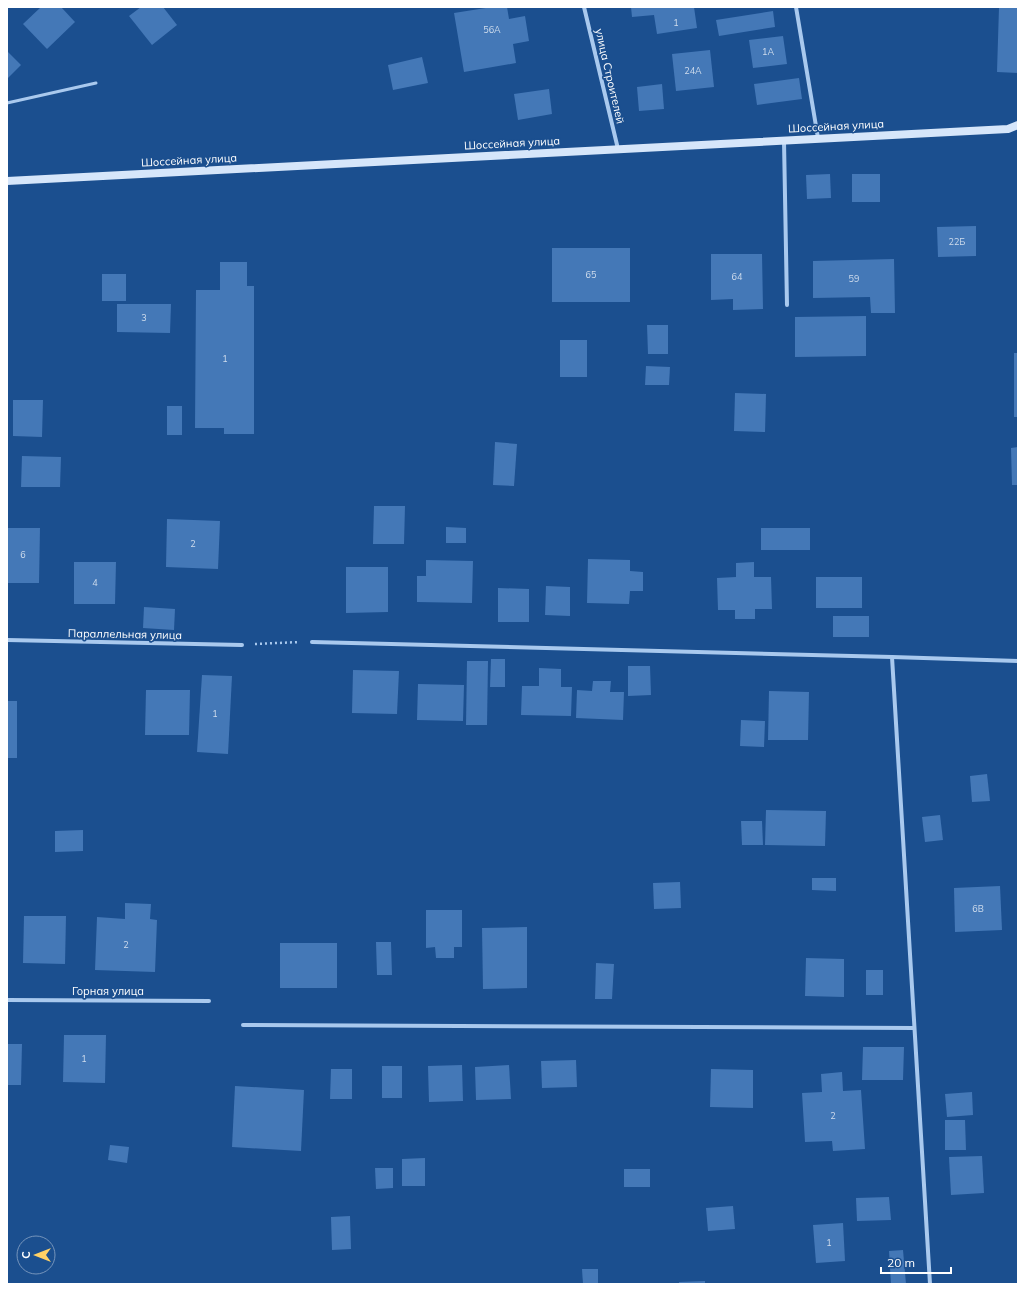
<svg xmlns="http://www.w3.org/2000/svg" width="1025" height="1291" viewBox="0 0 1025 1291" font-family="Mulish,sans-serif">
<rect width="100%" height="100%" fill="#1b4f8f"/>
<g fill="#4478b7">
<path d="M41,7H61L75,22L47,49L23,24Z"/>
<path d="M141,7H163L177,25L152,45L129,16Z"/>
<path d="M492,7H507L509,19L525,16L529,41L513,44L516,63L464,72L454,13Z"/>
<path d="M631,7H694L697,28L657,34L654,15L632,17Z"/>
<path d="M999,7H1018V73L997,72Z"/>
<path d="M773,11L775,27L719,36L716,20Z"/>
<path d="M783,36L787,64L753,68L749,40Z"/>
<path d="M710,50L714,87L676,91L672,54Z"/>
<path d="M7,51L21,65L7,79Z"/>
<path d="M422,57L428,83L393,90L388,65Z"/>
<path d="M799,78L802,99L757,105L754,84Z"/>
<path d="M662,84L664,109L639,111L637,87Z"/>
<path d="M549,89L552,114L518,120L514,94Z"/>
<path d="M830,174L831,198L807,199L806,175Z"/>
<rect x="852" y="174" width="28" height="28"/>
<path d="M976,226V256L938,257L937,227Z"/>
<rect x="552" y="248" width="78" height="54"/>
<path d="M711,254H762L763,309L733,310V299L711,300Z"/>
<path d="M894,259L895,313H871L870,297L813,298V261Z"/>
<path d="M220,262H247V286H254V434H224V428H195L196,290H220Z"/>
<rect x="102" y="274" width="24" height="27"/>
<path d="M117,304H171L170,333L117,332Z"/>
<path d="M866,316V356L795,357V317Z"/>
<path d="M647,325H668V354H648Z"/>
<rect x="560" y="340" width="27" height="37"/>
<rect x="1014" y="353" width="4" height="64"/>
<path d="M646,366L670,367L669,385H645Z"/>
<path d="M735,393L766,394L765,432L734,431Z"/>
<path d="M13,400H43L42,437L13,436Z"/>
<rect x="167" y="406" width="15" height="29"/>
<path d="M495,442L517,444L514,486L493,485Z"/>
<path d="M1018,447V485H1012L1011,448Z"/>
<path d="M22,456L61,457L60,487H21Z"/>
<path d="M374,506H405L404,544H373Z"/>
<path d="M167,519L220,521L218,569L166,567Z"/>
<path d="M446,527L466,528V543H446Z"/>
<path d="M7,528H40L39,583H7Z"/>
<rect x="761" y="528" width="49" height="22"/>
<path d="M588,559L630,560V571L643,572V591H630L629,604L587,603Z"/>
<path d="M426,560L473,561L472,603L417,602V576H426Z"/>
<path d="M74,562H116L115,604H74Z"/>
<path d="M754,562V577H771L772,609H755V619H735V610H718L717,578L736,577V563Z"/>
<path d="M346,567H388V612L346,613Z"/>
<rect x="816" y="577" width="46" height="31"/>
<path d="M546,586L570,587V616L545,615Z"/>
<path d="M498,588L529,589V622H498Z"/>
<path d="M144,607L175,609L174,630L143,628Z"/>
<rect x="833" y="616" width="36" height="21"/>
<path d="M491,659H505V687H490Z"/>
<path d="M467,661H488L487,725H466Z"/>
<path d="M628,666H650L651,695L628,696Z"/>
<path d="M539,668L561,669V687H572L571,716L521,715L522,686H539Z"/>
<path d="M353,670L399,671L397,714L352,713Z"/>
<path d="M202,675L232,676L228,754L197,752Z"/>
<path d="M593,681H611L610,692H624L623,720L576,718L577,690L592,691Z"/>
<path d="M418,684L464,685L463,721L417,720Z"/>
<path d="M146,690H190L189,735H145Z"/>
<path d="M769,691L809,692L808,740H768Z"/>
<rect x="7" y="701" width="10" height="57"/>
<path d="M741,720L765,721L764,747L740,746Z"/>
<path d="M987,774L990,801L972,802L970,776Z"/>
<path d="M766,810L826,811L825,846L765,845Z"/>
<path d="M940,815L943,840L925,842L922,817Z"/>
<path d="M741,821H762L763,845H742Z"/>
<path d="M83,830V851L55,852V831Z"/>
<path d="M812,878H836V891L812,890Z"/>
<path d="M680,882L681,908L654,909L653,883Z"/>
<path d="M1000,886L1002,930L955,932L954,888Z"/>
<path d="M125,903L151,904L150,919L157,920L155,972L95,970L97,917L125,919Z"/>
<path d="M426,910H462V947H454V958H436L435,947L426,948Z"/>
<path d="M24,916H66L65,964L23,963Z"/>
<path d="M527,927V988L483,989L482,928Z"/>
<path d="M376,942H391L392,975H377Z"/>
<rect x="280" y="943" width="57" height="45"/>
<path d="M806,958L844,959V997L805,996Z"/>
<path d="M596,963L614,964L612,999H595Z"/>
<rect x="866" y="970" width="17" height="25"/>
<path d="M64,1035H106L105,1083L63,1082Z"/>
<path d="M7,1044H22L21,1085H7Z"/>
<path d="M863,1047H904L903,1080H862Z"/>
<path d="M576,1060L577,1087L542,1088L541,1061Z"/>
<path d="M462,1065L463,1101L429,1102L428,1066Z"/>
<path d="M509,1065L511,1099L476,1100L475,1067Z"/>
<rect x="382" y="1066" width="20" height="32"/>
<path d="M331,1069H352V1099H330Z"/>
<path d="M711,1069L753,1070V1108L710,1107Z"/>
<path d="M842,1072L843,1091L861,1090L865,1149L833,1151L832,1141L805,1142L802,1093L822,1092L821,1074Z"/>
<path d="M235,1086L304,1090L301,1151L232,1147Z"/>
<path d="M972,1092L973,1115L947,1117L945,1094Z"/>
<path d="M945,1120H965L966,1150H945Z"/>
<path d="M110,1145L129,1147L127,1163L108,1160Z"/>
<path d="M982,1156L984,1193L951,1195L949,1157Z"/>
<path d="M425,1158V1186H402V1159Z"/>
<path d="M375,1168H393V1188L376,1189Z"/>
<rect x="624" y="1169" width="26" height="18"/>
<path d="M889,1197L891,1220L857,1221L856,1198Z"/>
<path d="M733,1206L735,1229L708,1231L706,1208Z"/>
<path d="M350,1216L351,1249L332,1250L331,1217Z"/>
<path d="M843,1223L845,1261L816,1263L813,1225Z"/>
<path d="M903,1250L906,1284H891L889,1251Z"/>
<path d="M582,1269H598V1284H583Z"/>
<path d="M705,1281V1284H679V1282Z"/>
</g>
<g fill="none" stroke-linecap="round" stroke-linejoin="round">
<path stroke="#a9c9ee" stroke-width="2.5" stroke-dasharray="2 3" stroke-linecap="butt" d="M255,644L300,642"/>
<path stroke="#a9c9ee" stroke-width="3" d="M7,103L96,83"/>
<g stroke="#a9c9ee" stroke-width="4">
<path d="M584,7L618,149"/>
<path d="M796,7L818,138"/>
<path d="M784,141L787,305"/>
<path d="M7,640L242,645"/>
<path d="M312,642L892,657L930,1284"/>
<path d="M892,657L1018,661"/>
<path d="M7,1000L209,1001"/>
<path d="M243,1025L914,1028"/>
</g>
<path stroke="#d6e6fa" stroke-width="8" d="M7,181L1008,129L1018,125"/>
</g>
<g text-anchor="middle" stroke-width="3.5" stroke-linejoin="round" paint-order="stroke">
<g font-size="9" fill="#d0dded">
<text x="676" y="26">1</text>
<text x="492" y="33">56А</text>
<text x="768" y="55">1А</text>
<text x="693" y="74">24А</text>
<text x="957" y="245">22Б</text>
<text x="591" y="278">65</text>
<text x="737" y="280">64</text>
<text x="854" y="282">59</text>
<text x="144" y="321">3</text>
<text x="225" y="362">1</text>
<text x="193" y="547">2</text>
<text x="23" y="558">6</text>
<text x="95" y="586">4</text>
<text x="215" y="717">1</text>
<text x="978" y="912">6В</text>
<text x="126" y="948">2</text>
<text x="84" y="1062">1</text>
<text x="833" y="1119">2</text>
<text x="829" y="1246">1</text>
</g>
<g font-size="11" fill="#fff" stroke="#1b4f8f">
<text transform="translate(610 76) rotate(77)" y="4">улица Строителей</text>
<text transform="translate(836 126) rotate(-3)" y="4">Шоссейная улица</text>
<text transform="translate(512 143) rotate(-3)" y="4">Шоссейная улица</text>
<text transform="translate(189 160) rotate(-3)" y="4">Шоссейная улица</text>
<text transform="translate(125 634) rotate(1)" y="4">Параллельная улица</text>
<text x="108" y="995">Горная улица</text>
</g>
</g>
<rect width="1025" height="1291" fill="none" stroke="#ffffff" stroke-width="16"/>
<g transform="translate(36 1255) rotate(270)"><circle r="19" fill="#1b4f8f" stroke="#7695bc"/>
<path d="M0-3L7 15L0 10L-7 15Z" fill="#ffd166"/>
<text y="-6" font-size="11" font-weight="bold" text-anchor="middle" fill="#ffffff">С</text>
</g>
<path d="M881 1267v6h70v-6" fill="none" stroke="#ffffff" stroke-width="2"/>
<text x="887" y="1267" font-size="12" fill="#ffffff" stroke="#1b4f8f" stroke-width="3" paint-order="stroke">20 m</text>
</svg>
